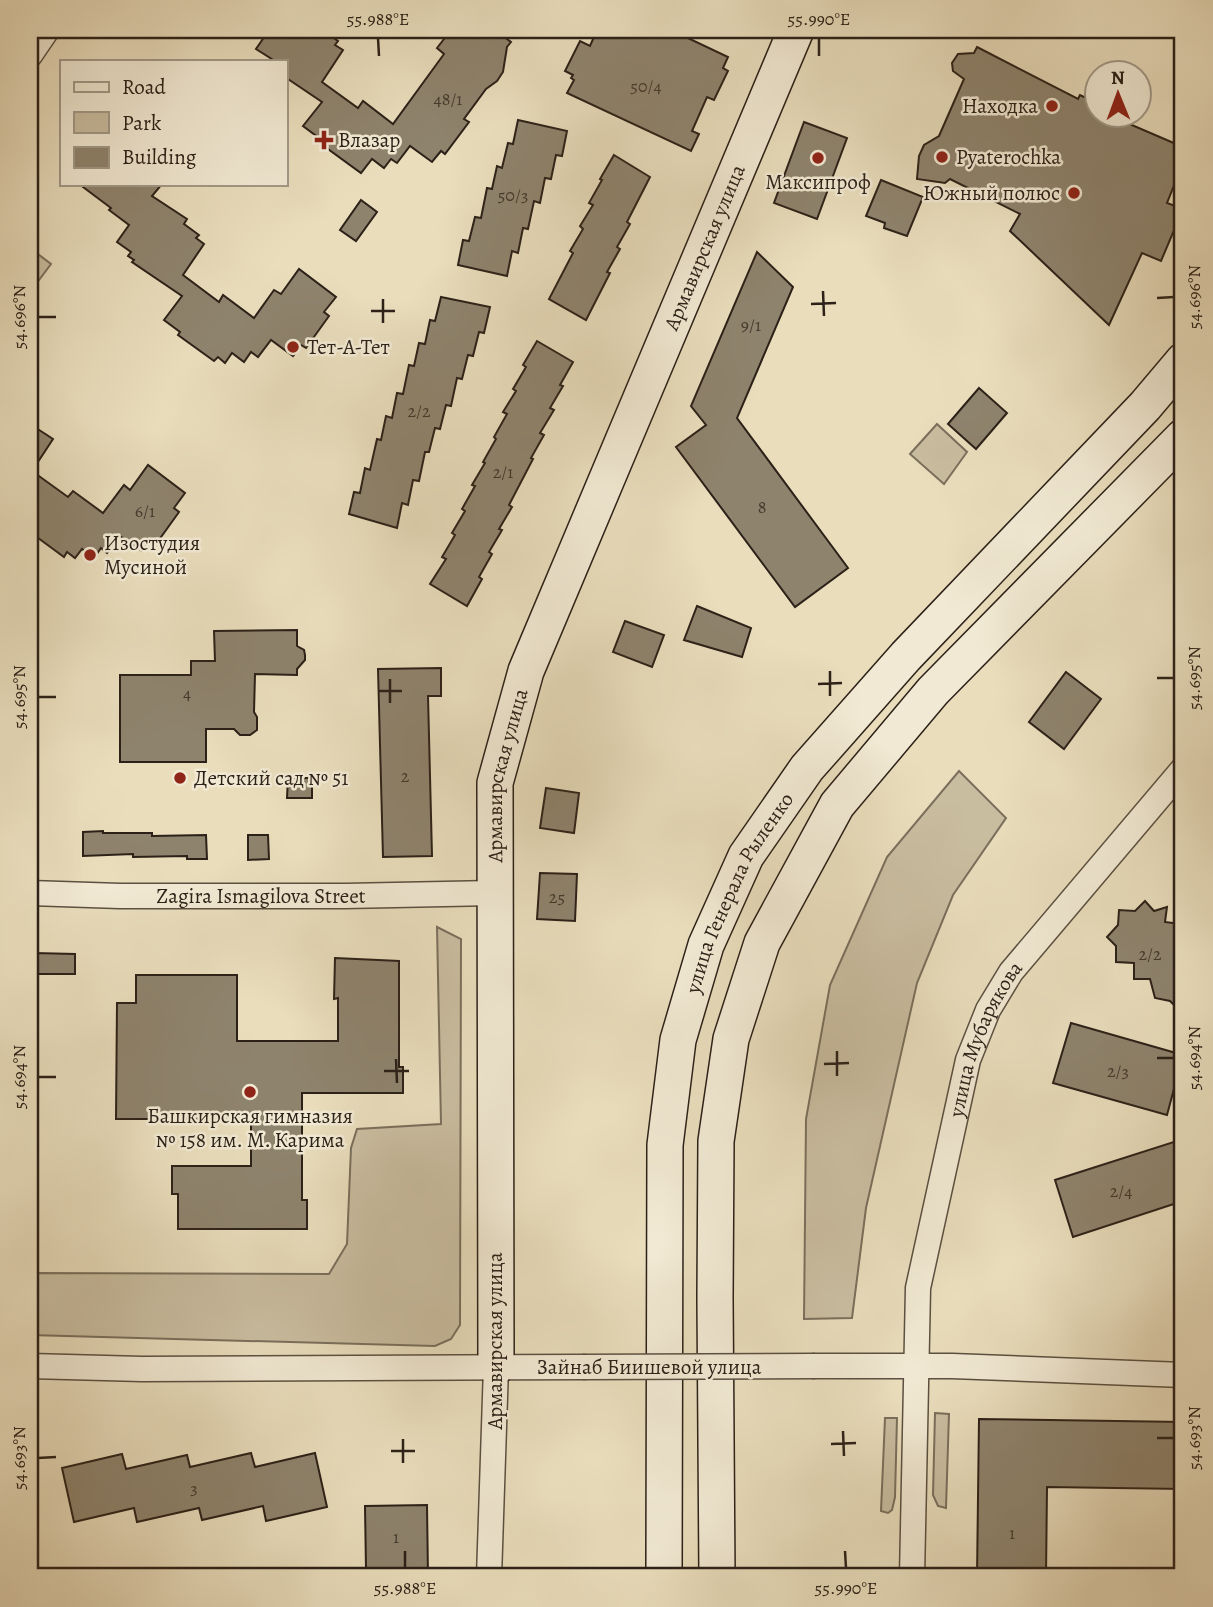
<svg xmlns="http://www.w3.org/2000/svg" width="1213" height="1607" viewBox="0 0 1213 1607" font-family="Alegreya,serif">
<rect width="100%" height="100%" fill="#e9ddbc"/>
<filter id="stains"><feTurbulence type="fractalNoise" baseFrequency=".00286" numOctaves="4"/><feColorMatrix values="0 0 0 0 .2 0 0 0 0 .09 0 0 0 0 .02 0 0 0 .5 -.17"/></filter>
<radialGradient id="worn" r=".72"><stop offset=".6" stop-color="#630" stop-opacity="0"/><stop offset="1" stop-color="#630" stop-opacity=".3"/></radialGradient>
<g fill="#c9bda0" stroke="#7a6f5c" stroke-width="2">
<path d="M30,248L51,264L30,292Z"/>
<path d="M937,424L967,452L944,484L910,454Z"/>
<path d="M959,771L1006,818L953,895L917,983L866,1208L852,1318L804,1319L806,1119L830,985L887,857Z"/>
<path d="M437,927L461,939L460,1325L451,1339L435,1346L30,1335V1273L329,1274L347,1244L351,1148L357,1129L441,1124Z"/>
<path d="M935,1413L949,1414L946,1508L938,1506L933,1495Z"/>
<path d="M885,1418H897L895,1497L892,1510L888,1513L881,1511Z"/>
</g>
<g fill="#8e836d" stroke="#2c2118" stroke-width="2">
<path d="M269,30H322L338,41L335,45L343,50L322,82L358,108L363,101L393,124L444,54L437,48L451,30H495L511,42L507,47L503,72L497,81L486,89L464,119L469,122L445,154L441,151L432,162L410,146L397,163L391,159L384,168L372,159L361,173L317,141L319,138L303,126L322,102L285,77V61H275L256,49Z"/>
<path d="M597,30H671L728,57L723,68L728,71L714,100L707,97L692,131L699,134L691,151L567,93L574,80L571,78L573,75L565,71L580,41L590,46Z"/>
<path d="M977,47L1078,99L1080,95L1097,103V116H1111L1183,147V163L1167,203L1183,209L1161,261L1142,253L1109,325L1010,231L1020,214L950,179L945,183L917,179L919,156L924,145L939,136L964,79L953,71L952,63L958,54L974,53Z"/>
<path d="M518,120L567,131L562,156L556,155L551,179L545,178L540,203L534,201L528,229L523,228L518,253L512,251L507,276L458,265L463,240L469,241L475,217L481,218L487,188L492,189L497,166L502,168L508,143L513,144Z"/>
<path d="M804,122L847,138L817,219L774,203Z"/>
<path d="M614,155L650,177L627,222L630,224L617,247L620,249L607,272L610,273L586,320L549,299L573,253L570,251L583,229L580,226L593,205L589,203L602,180L600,179Z"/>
<path d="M881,180L923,197L907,236L884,228L885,223L866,216Z"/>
<path d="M79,184H162L152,196L187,219L184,224L199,235L196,238L204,244L183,275L219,302L223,295L254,318L274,290L281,294L299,269L336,297L324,312L329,316L306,348L301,345L293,356L271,340L258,357L251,352L244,362L232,353L225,363L218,357L214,361L178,335L180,332L164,320L182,296L132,262L134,260L128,256L131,252L117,242L129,225L109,210L111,208Z"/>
<path d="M361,200L377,212L356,241L340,230Z"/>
<path d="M757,252L793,287L737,418L848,568L795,607L676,447L706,425L691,406Z"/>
<path d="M441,297L490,307L484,333L479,332L473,356L468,355L462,379L457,378L451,406L446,405L440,429L435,428L429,452H425L419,481L413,480L408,505L402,503L397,528L349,514L354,492L360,493L365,468L370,470L377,439L381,440L386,416L392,418L397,393L403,394L409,365L414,366L419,343L425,344L430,320L435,321Z"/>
<path d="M537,341L573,362L560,385L563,386L550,408L554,410L540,433L544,435L531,458L533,459L509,505L512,507L499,529L502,530L489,552L492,554L479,577L482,579L467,606L430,584L446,559L442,557L455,535L452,533L465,511L462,509L475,486L472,485L485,463L483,462L496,439L494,437L507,414L503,412L516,391L513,389L526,367L523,365Z"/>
<path d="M979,388L1007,413L976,449L948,424Z"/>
<path d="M30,424L53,439L32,471L68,497L73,491L103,513L124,485L130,490L148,465L185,493L174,508L179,512L156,544L151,540L142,551L120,536L107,553L101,548L94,558L82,549L75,558L67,552L64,557L30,532Z"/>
<path d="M697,606L751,628L742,657L684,640Z"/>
<path d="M625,621L664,635L652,667L613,652Z"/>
<path d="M297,630V646L304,650L305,655V660L297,669V675L255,674L254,712L257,717V730L250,735H240L234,729H206V762H120V675H191V661H215L214,631Z"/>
<path d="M441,668V696H428L432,856L383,857L378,669Z"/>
<path d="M1066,672L1101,699L1064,749L1029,722Z"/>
<path d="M288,778H312V798H287Z"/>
<path d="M546,788L579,793L574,833L540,828Z"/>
<path d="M103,831V833H152V836L206,835L207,859H187V856L133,857V854L83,856V832Z"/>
<path d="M248,835H268L269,859L248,860Z"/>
<path d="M540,873L577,874L575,921L537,919Z"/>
<path d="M1145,901L1154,911L1167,907L1165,922L1180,924L1183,940V1014L1170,1001L1155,998L1150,979H1134V963L1116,962V946L1107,937L1118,925L1119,910L1135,911Z"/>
<path d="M34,953L75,954V974H34Z"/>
<path d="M335,958L399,961V1067H403V1093H302V1200H307V1229H178V1194H172V1166H251V1119H116L117,1003H136V975H237V1041H338V998L334,999Z"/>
<path d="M1071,1023L1183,1055L1167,1115L1053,1083Z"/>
<path d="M1183,1139V1201L1073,1237L1055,1180Z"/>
<path d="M979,1419L1183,1422V1489L1047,1487L1046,1577H977Z"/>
<path d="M251,1453L255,1467L315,1453L327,1507L266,1521L263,1506L202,1520L199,1508L137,1522L134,1508L74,1522L62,1468L122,1454L126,1469L187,1455L190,1467Z"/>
<path d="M427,1505L428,1577H377V1569H366L365,1506Z"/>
</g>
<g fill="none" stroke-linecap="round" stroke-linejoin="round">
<g stroke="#5b5041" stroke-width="27">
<g id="street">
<path d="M30,55L47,30"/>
<path id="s1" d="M30,893L120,896H345L494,893"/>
<path d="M30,1366L142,1369L583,1367"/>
<path d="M815,1366H952L1183,1375"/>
<path d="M489,1577L496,1367"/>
<path id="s2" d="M912,1577L918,1288L968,1060L988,1010L1011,972L1183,769"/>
</g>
</g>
<g stroke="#2c2118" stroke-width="38">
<g id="secondary">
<path id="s3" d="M496,1367L495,783L526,671L796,30"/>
<path id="s4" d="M664,1577L665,1145L678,1040L706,945L746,856L807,768L906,656L1145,406L1183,361"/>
<path d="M717,1577L715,1298L716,1141L731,1039L762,943L837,805L933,691L1183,437"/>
</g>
</g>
<use href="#street" stroke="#f1e9d3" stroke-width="24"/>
<use href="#secondary" stroke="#f1e9d3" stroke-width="35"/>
<g stroke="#5b5041" stroke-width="27" stroke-linecap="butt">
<path id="street-bridge" d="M583,1367L815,1366"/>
</g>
<use href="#street-bridge" stroke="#f1e9d3" stroke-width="24"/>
</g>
<path fill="none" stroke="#2c2118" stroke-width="2.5" d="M378,38L379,56M819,38V56M823,291L824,316M1157,298L1174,297M383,299V323M811,304L836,303M371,311H395M38,317H56M830,671V696M1157,678H1174M390,679V703M818,684L842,683M378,691H402M38,697H56M837,1051V1076M1157,1058H1174M396,1059L397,1083M824,1064L849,1063M384,1071H409M38,1077H56M843,1431L844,1456M1157,1438H1174M403,1439V1463M831,1444L856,1443M391,1451H415M38,1458L56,1457M405,1551V1568M845,1551L846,1568"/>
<g fill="#8f2418" stroke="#f1e9d3" stroke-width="2.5">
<circle cx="1052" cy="106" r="7"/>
<path d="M320.5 129.5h7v7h7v7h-7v7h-7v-7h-7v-7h7z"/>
<circle cx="942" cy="157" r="7"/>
<circle cx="818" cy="158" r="7"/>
<circle cx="1074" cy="193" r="7"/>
<circle cx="293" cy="347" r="7"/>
<circle cx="90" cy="555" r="7"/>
<circle cx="180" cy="778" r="7"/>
<circle cx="250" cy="1092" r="7"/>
</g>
<g text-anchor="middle" stroke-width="5" stroke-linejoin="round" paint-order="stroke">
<g font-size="18" fill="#443a2d">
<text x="646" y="92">50/4</text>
<text x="448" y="105">48/1</text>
<text x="513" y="201">50/3</text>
<text x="751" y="331">9/1</text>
<text x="419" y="417">2/2</text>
<text x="503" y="478">2/1</text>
<text x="762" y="513">8</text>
<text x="145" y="517">6/1</text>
<text x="187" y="699">4</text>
<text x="405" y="782">2</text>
<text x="557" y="903">25</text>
<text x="1150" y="960">2/2</text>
<text x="1118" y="1077">2/3</text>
<text x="1121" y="1197">2/4</text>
<text x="194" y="1494">3</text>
<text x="1012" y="1539">1</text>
<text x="396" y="1543">1</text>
</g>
<g font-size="21" fill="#2c2118" stroke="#f1e9d3" text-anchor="start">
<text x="1038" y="113" text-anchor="end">Находка</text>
<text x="338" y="147">Влазар</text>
<text x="956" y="164">Pyaterochka</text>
<text x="818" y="189" text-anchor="middle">Максипроф</text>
<text x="1060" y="200" text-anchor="end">Южный полюс</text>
<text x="307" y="354">Тет-А-Тет</text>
<text x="104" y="550">Изостудия<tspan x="104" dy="24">Мусиной</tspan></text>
<text x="194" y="785">Детский сад № 51</text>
<text x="250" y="1123" text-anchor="middle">Башкирская гимназия<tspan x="250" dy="24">№ 158 им. М. Карима</tspan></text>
</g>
<g font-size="21" fill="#2c2118" stroke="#f1e9d3">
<text dy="7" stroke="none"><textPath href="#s3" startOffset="1160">Армавирская улица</textPath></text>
<text dy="7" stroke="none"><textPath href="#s3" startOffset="593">Армавирская улица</textPath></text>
<text dy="7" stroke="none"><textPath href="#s4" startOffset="698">улица Генерала Рыленко</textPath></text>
<text dy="7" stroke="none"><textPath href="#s1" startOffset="231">Zagira Ismagilova Street</textPath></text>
<text dy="7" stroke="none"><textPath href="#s2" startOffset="548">улица Мубарякова</textPath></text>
<text transform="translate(495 1341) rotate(-90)" y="7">Армавирская улица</text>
<text x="649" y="1374">Зайнаб Биишевой улица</text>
</g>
</g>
<rect width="1213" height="1607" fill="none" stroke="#e9ddbc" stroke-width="77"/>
<rect x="60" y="60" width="228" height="126" fill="#f1e9d3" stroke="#a29988" stroke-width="2"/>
<rect x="74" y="82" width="35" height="10" fill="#f1e9d3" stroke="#a29988" stroke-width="2"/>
<text x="122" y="94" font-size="21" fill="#2c2118">Road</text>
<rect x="74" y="112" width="35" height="21" fill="#c9bda0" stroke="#a29988" stroke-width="2"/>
<text x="122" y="130" font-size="21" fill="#2c2118">Park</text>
<rect x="74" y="147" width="35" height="21" fill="#8e836d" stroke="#a29988" stroke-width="2"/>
<text x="122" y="164" font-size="21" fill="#2c2118">Building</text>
<g transform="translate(1118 94) rotate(359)"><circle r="33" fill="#f1e9d3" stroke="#a29988" stroke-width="2"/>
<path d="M0-5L12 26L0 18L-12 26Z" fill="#8f2418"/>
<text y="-10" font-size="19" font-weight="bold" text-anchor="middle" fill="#2c2118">N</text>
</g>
<rect x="38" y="38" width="1136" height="1530" fill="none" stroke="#2c2118" stroke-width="2.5"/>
<g font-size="18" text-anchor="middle" fill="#2c2118">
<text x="378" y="25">55.988°E</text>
<text x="819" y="25">55.990°E</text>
<text transform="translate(1194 297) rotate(-90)" y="6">54.696°N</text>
<text transform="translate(19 317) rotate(-90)" y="6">54.696°N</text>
<text transform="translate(1194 678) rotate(-90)" y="6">54.695°N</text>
<text transform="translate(19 697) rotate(-90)" y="6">54.695°N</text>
<text transform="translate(1194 1058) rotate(-90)" y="6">54.694°N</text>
<text transform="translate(19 1077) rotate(-90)" y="6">54.694°N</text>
<text transform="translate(1194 1438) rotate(-90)" y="6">54.693°N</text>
<text transform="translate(19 1458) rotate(-90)" y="6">54.693°N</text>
<text x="405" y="1594">55.988°E</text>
<text x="846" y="1594">55.990°E</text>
</g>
<rect width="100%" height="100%" filter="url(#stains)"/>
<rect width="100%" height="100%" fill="url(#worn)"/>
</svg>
